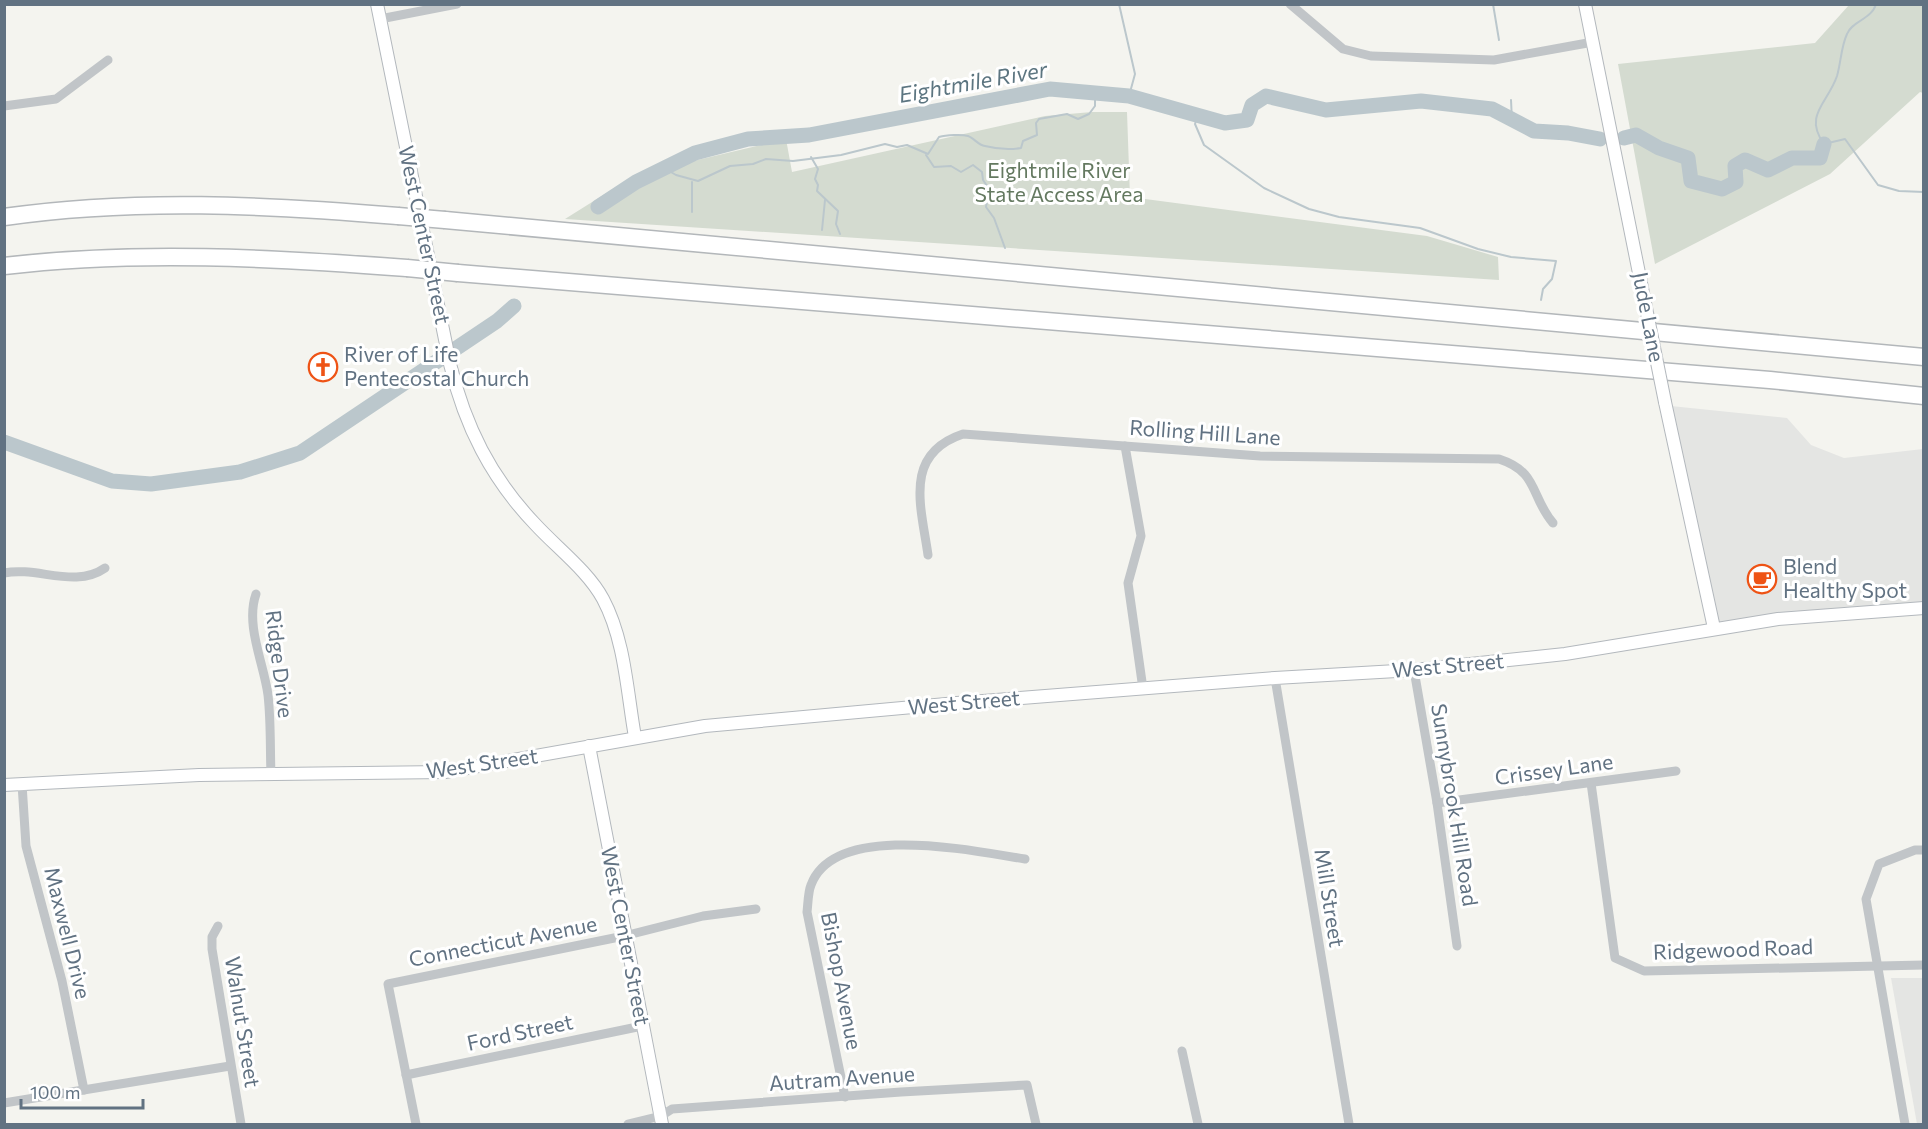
<svg xmlns="http://www.w3.org/2000/svg" width="1928" height="1129" viewBox="0 0 1928 1129" font-family="Commissioner,sans-serif">
<rect width="100%" height="100%" fill="#f4f4ef"/>
<g fill="#e4e5e3">
<path d="M1671,406L1787,418L1811,445L1844,458L1923,449V605L1717,624Z"/>
<path d="M1891,978H1923V1124H1917Z"/>
</g>
<g fill="#d4dbd0">
<path d="M1849,5H1923V93L1920,92L1830,174L1655,264L1618,64L1815,43Z"/>
<path d="M1092,112H1127L1130,197L1427,236L1498,257L1499,280L565,219L624,182L668,167L786,139L792,172L1045,116Z"/>
</g>
<g fill="none" stroke-linecap="round" stroke-linejoin="round">
<g stroke="#bbc7cc" stroke-width="2">
<path d="M1119,4L1135,74L1129,96"/>
<path d="M1493,4L1499,40"/>
<path d="M1876,4C1872,19 1852,21 1847,34C1841,47 1841,62 1837,76C1828,103 1803,115 1824,144L1845,139L1878,185L1899,191L1924,192"/>
<path d="M1511,100L1512,121"/>
<path d="M1198,115L1195,124L1204,145L1264,188L1309,209L1339,217L1420,228L1478,249L1511,257L1556,261L1552,279L1543,289L1541,300"/>
<path d="M926,155L934,167L951,166L961,172L973,165L982,172L983,180L989,189L986,207L994,218L1005,248"/>
<path d="M811,157L818,169L815,179L818,185L817,191L838,211L836,224L840,234"/>
<path d="M664,168L676,175L698,181L730,166L753,164L766,159L793,161L841,155L885,144L897,147L907,145L928,154L939,137C946,135 962,134 968,136C974,138 978,145 985,146C997,149 1009,150 1021,148L1023,141L1037,135L1036,123L1039,119L1067,114L1078,119L1089,114L1095,106V93"/>
<path d="M692,182V212"/>
<path d="M822,230L825,200"/>
</g>
<g stroke="#bbc7cc" stroke-width="15">
<path d="M1624,138L1636,135L1659,148L1688,158L1691,181L1722,189L1736,182L1735,166L1745,160L1768,170L1792,158H1820L1824,144"/>
<path d="M598,207L636,182L695,153L748,139L809,135L1050,89L1129,96L1225,123L1247,120L1252,105L1266,96L1326,110L1421,101L1492,109L1534,131L1568,133L1600,139"/>
<path d="M4,442L112,481L151,484L240,472L300,453L497,321L514,306"/>
</g>
<g stroke="#b3b8bd" stroke-width="14">
<g id="secondary">
<path d="M377,4L450,364C465,426 491,478 535,524C557,548 588,571 603,599C625,640 627,692 635,737"/>
<path d="M1585,4L1645,303"/>
<path d="M1665,402L1714,628"/>
<path d="M589,746L662,1124"/>
<path d="M4,785L199,775L445,772L705,726L957,703L1275,678L1414,670L1565,654L1778,619L1924,608"/>
</g>
</g>
<g stroke="#b3b7ba" stroke-width="19">
<g id="highway">
<path d="M4,217C136,198 266,205 398,216"/>
<path d="M445,220L1924,357"/>
<path d="M4,266C139,250 272,258 407,268"/>
<path d="M458,273L1770,380L1924,396"/>
</g>
</g>
<g stroke="#c1c5c8" stroke-width="9">
<path d="M1290,4L1343,49L1371,56L1494,60L1593,42"/>
<path d="M380,19L457,4"/>
<path d="M4,106L56,99L108,60"/>
<path d="M1125,446L1141,536L1128,583L1143,689"/>
<path d="M928,555C921,506 903,454 963,434L1260,456L1499,459C1539,472 1530,496 1553,523"/>
<path d="M4,573C37,566 75,589 105,568"/>
<path d="M256,594C245,625 264,664 268,695C271,721 270,749 271,775"/>
<path d="M1414,670L1437,803L1457,946"/>
<path d="M1275,678L1349,1124"/>
<path d="M1591,783L1615,958L1644,971L1924,965"/>
<path d="M22,784L26,846L62,981L84,1090"/>
<path d="M1437,803L1676,771"/>
<path d="M218,926L212,937V949L241,1124"/>
<path d="M1182,1051L1198,1124"/>
<path d="M406,1075L642,1026"/>
<path d="M845,1097L807,912C808,904 808,892 811,885C835,821 973,851 1025,859"/>
<path d="M4,1103L230,1066"/>
<path d="M416,1124L388,984L624,936L703,916L756,909"/>
<path d="M628,1124L661,1116L672,1109L901,1092L1027,1085L1036,1124"/>
<path d="M1905,1124L1866,899L1879,864L1915,850H1924"/>
</g>
<use href="#secondary" stroke="#fff" stroke-width="12"/>
<use href="#highway" stroke="#fff" stroke-width="16"/>
<g stroke="#b3b8bd" stroke-width="14" stroke-linecap="butt">
<path id="secondary-bridge" d="M1645,303L1665,402"/>
</g>
<g stroke="#b3b7ba" stroke-width="19" stroke-linecap="butt">
<g id="highway-bridge">
<path d="M398,216L445,220"/>
<path d="M407,268L458,273"/>
</g>
</g>
<use href="#secondary-bridge" stroke="#fff" stroke-width="12"/>
<use href="#highway-bridge" stroke="#fff" stroke-width="16"/>
</g>
<defs>
<g id="church-ring" transform="scale(1.5)"><circle r="9.5" fill="#fff" stroke="#ee5315" stroke-width="1.5"/><path d="M-1.2-6h2.4v3.5h3.3v2.4h-3.3V6h-2.4V-.1h-3.3v-2.4h3.3Z" fill="#ee5315"/></g>
<g id="cafe-ring" transform="scale(1.5)"><circle r="9.5" fill="#fff" stroke="#ee5315" stroke-width="1.5"/><path d="M-5.5-4.5H6V0H3Q3 3.5 0 3.5H-2.5Q-5.5 3.5-5.5 0ZM3-3.2v2h1.7v-2ZM-6 4.5H4V6H-6Z" fill="#ee5315"/></g>
</defs>
<g fill-rule="evenodd">
<use href="#church-ring" x="323" y="367"/>
<use href="#cafe-ring" x="1762" y="579"/>
</g>
<g text-anchor="middle" stroke-width="6" stroke-linejoin="round" paint-order="stroke">
<g font-size="21" fill="#647960" stroke="#fff">
<text x="1059" y="178">Eightmile River<tspan x="1059" dy="24">State Access Area</tspan></text>
</g>
<g font-size="21" fill="#617282" stroke="#fff">
<text transform="translate(424 235) rotate(78)" y="7">West Center Street</text>
<text transform="translate(1648 317) rotate(79)" y="7">Jude Lane</text>
<text transform="translate(1205 433) rotate(4)" y="7">Rolling Hill Lane</text>
<text transform="translate(279 664) rotate(83)" y="7">Ridge Drive</text>
<text transform="translate(1448 666) rotate(-5)" y="7">West Street</text>
<text transform="translate(964 703) rotate(-5)" y="7">West Street</text>
<text transform="translate(482 764) rotate(-8)" y="7">West Street</text>
<text transform="translate(1554 770) rotate(-8)" y="7">Crissey Lane</text>
<text transform="translate(1454 805) rotate(81)" y="7">Sunnybrook Hill Road</text>
<text transform="translate(1329 898) rotate(81)" y="7">Mill Street</text>
<text transform="translate(67 933) rotate(76)" y="7">Maxwell Drive</text>
<text transform="translate(625 936) rotate(79)" y="7">West Center Street</text>
<text transform="translate(503 942) rotate(-11)" y="7">Connecticut Avenue</text>
<text transform="translate(1733 950) rotate(-2)" y="7">Ridgewood Road</text>
<text transform="translate(841 981) rotate(79)" y="7">Bishop Avenue</text>
<text transform="translate(242 1022) rotate(81)" y="7">Walnut Street</text>
<text transform="translate(520 1033) rotate(-12)" y="7">Ford Street</text>
<text transform="translate(842 1079) rotate(-4)" y="7">Autram Avenue</text>
</g>
<g font-size="21" fill="#617282" stroke="#fff" text-anchor="start">
<text x="344" y="362">River of Life<tspan x="344" dy="24">Pentecostal Church</tspan></text>
<text x="1783" y="574">Blend<tspan x="1783" dy="24">Healthy Spot</tspan></text>
</g>
<g font-size="22" font-style="italic" fill="#5c7580" stroke="#fff">
<text transform="translate(973 82) rotate(-10)" y="8">Eightmile River</text>
</g>
</g>
<rect width="1928" height="1129" fill="none" stroke="#617282" stroke-width="12"/>
<path d="M21 1099v9h122v-9" fill="none" stroke="#617282" stroke-width="3"/>
<text x="30" y="1099" font-size="18" fill="#617282" stroke="#ffffff" stroke-width="4.5" paint-order="stroke">100 m</text>
</svg>
